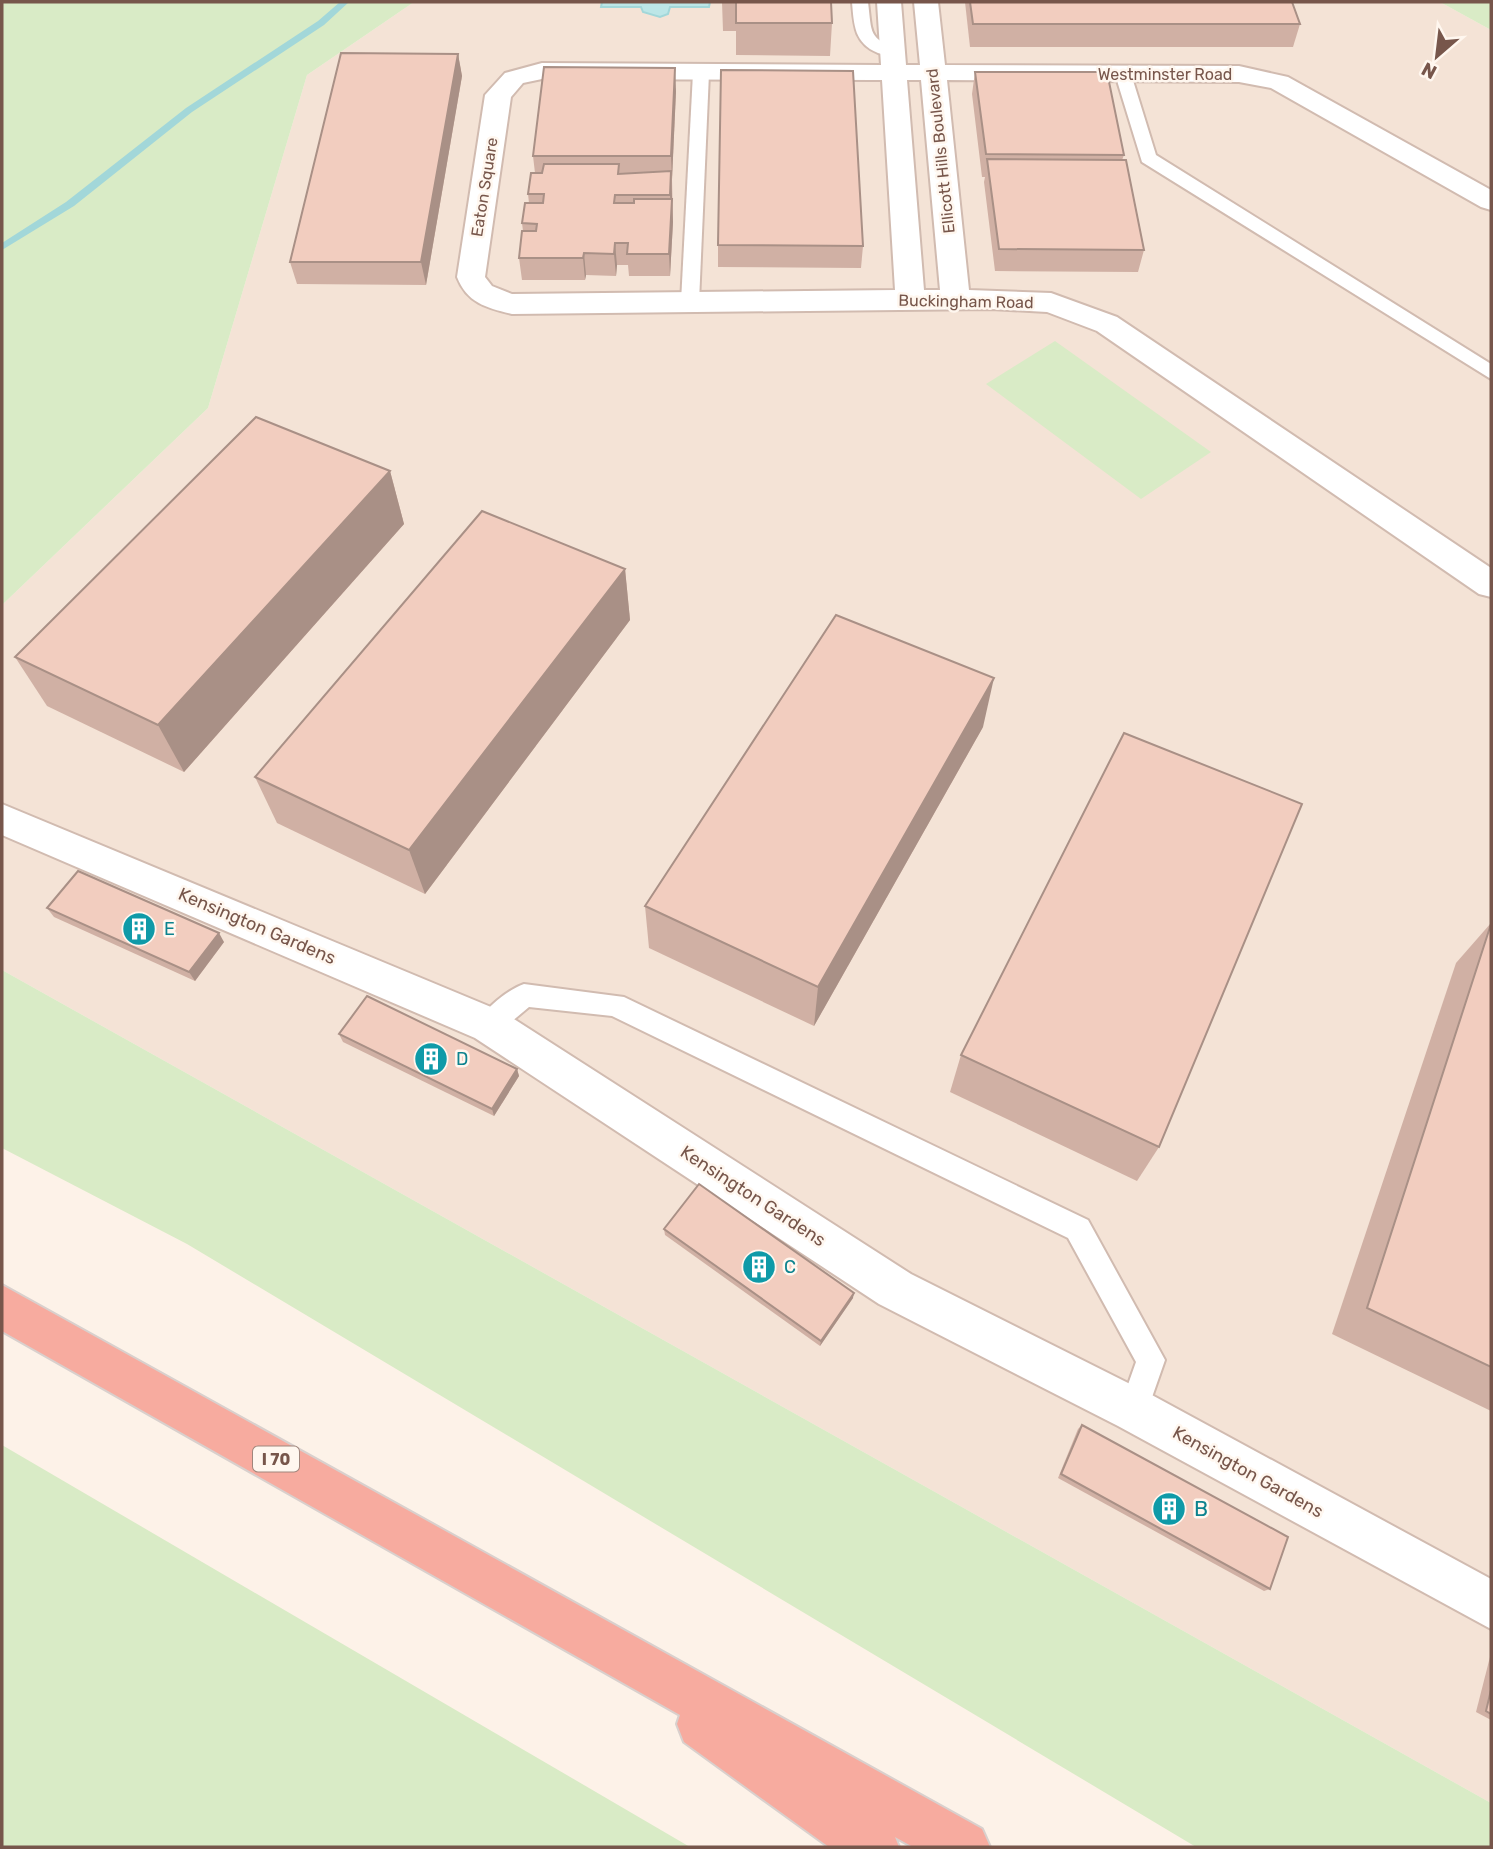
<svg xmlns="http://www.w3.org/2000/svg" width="1493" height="1849" viewBox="0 0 1493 1849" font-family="Rubik,sans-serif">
<rect width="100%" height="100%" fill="#fdf2e8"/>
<path fill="#f4e3d6" d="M414,2H1440L1491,30V1803L2,970V605L208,408L307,75Z"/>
<g fill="#d9ebc6">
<path d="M2,2H414L307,75L208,408L2,605Z"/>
<path d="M1440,2H1491V30Z"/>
<path d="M1055,341L1211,452L1141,499L986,384Z"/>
<path d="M2,970L1491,1803V1847H1196L187,1244L2,1148Z"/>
<path d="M2,1445L690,1847H2Z"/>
</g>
<path fill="#bce6e7" stroke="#a2d7d9" stroke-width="2" d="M602,2H710L709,7H670L668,14L660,17L643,12L641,7H601Z"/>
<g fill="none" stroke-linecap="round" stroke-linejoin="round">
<path fill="#a2d7d9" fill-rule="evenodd" d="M340,2H349L324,25L192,112L74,206L2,250V243L66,202L186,108L318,21Z"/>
<g stroke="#d1bbb0" stroke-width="4">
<g id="lane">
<path d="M852,2H868C872,34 868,38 900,50V56C891,58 886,55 878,53C854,43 854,25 852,2Z"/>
<path d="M701,68L709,73L699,302L690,308L681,302L693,73Z"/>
<path d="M1123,69L1131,74L1156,155L1491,364V379L1142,162L1115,74Z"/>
<path d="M524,984L624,997L1088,1220L1165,1360L1144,1420L1134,1425L1124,1420L1119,1410L1136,1362L1068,1238L612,1016L529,1007L498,1033L489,1036L480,1033L476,1025C484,1009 507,990 524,984Z"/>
</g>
</g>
<g stroke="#d1bbb0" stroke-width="4">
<g id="street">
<path d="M877,2H901L906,65H920L914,2H938L945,65L1239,66L1288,77L1491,190V210L1481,207L1271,88L1239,82L947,80L969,290L1051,293L1117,317L1491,568V597L1479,594L1097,331L1047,312L991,309L512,314C487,308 467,303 457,277L485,95L505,73L542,63L881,65ZM542,79L882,80L895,290L512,294L492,286L485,277L511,97L523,83ZM907,80H921L940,290H924Z"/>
<path d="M2,804L503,1012L911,1274L1150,1394L1491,1579V1629L1118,1426L879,1304L475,1038L2,835Z"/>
</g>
</g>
<g stroke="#d9d0cd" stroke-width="4">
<path id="highway" d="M2,1285L982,1829L990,1847H913L895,1837L899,1847H829L684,1742L677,1724L680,1715L2,1331Z"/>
</g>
<use href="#lane" fill="#fff" fill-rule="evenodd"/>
<use href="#street" fill="#fff" fill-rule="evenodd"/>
<use href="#highway" fill="#f7ab9f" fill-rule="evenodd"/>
</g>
<g fill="#d0b0a4">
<path d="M722,2H831L832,23L830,56L736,55V31H723Z"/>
<path d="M965,2H1292L1300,24L1293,47H970Z"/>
<path d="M458,54L462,76L426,285L297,284L290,262Z"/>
<path d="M975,72L1124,155L1122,160L1144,250L1138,272L995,271L984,182L985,177H982L972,94Z"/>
<path d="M676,91L672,179L673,222L670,276H629L628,265H617L616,276L586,275L585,280H522L519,258L523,231L522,223L529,203L528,194L535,173L533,156Z"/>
<path d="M718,245L863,246L861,268L718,267Z"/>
<path d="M390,471L404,524L184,772L47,706L15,657Z"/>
<path d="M625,569L630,620L425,894L277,823L255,777Z"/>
<path d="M983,727L814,1026L649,948L645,906Z"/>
<path d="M47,908L224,942L195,981L54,917Z"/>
<path d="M1491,923V1411L1332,1334L1456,963Z"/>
<path d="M339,1034L517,1069L519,1076L494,1116L343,1042Z"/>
<path d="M961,1055L1159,1147L1137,1181L950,1092Z"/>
<path d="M664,1229L853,1298L820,1346L665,1235Z"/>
<path d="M1082,1425L1270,1589L1264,1591L1058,1478L1078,1429Z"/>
<path d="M1491,1653V1720L1476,1712Z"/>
</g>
<g fill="#a99086">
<path d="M458,54L462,76L426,285L421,262Z"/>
<path d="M675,68L676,91L672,179L671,156Z"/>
<path d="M671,171L673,222L670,276L669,254L671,214L670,195Z"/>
<path d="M615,243L617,265L616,276L614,254Z"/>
<path d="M584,253L586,275L585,280L583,258Z"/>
<path d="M390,471L404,524L184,772L158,725Z"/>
<path d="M625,569L630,620L425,894L409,850Z"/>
<path d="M994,678L983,727L814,1026L818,987Z"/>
<path d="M219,933L224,942L195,981L189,972Z"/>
<path d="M517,1069L519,1076L494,1116L492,1109Z"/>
<path d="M854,1293L853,1298L820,1346L821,1341Z"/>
</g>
<g fill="#f2cdbf" stroke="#a99086" stroke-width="2">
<path d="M736,2H831L832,23H736Z"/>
<path d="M970,2H1292L1300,24H973Z"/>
<path d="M341,53L458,54L421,262H290Z"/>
<path d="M544,67L675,68L671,156H533Z"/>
<path d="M721,70L853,71L863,246L718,245Z"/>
<path d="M975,72H1107L1124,155L986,154Z"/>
<path d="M987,159L1126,160L1144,250L999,249Z"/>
<path d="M544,164H619L618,174L671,171L670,195H615L614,203H634V199H672L669,254H627L628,243H615L614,254L584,253L583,258H519L522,231H536L537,224L522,223L525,203H543L544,194H528L531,173H542Z"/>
<path d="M256,417L390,471L158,725L15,657Z"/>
<path d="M482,511L625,569L409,850L255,777Z"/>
<path d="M836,615L994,678L818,987L645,906Z"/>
<path d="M1124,733L1302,804L1159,1147L961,1055Z"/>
<path d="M78,871L219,933L189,972L47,908Z"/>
<path d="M1491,924V1367L1367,1308Z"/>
<path d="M367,996L517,1069L492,1109L339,1034Z"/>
<path d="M699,1184L854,1293L821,1341L664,1229Z"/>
<path d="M1082,1425L1288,1537L1270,1589L1061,1474Z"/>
<path d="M1491,1690V1714L1486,1711Z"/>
</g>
<defs>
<g id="building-disc" transform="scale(1.75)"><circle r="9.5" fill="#0f9aa8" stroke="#fff7ef"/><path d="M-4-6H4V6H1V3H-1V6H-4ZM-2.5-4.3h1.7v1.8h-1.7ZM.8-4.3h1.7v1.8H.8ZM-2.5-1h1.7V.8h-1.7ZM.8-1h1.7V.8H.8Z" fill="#fff"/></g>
</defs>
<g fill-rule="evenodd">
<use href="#building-disc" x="139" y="929"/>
<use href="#building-disc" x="431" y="1059"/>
<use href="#building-disc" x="759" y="1267"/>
<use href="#building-disc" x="1169" y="1509"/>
</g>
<g text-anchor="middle" stroke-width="5" stroke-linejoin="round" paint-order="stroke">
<g font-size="16" fill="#77564b" stroke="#fff7ef">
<text x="1165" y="80">Westminster Road</text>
<text transform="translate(940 151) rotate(-96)" y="6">Ellicott Hills Boulevard</text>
<text transform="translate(484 187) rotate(-81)" y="6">Eaton Square</text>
<text transform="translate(966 301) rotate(1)" y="6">Buckingham Road</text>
</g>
<rect fill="#fff7ef" stroke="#a0867c" stroke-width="2" x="253" y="1446.5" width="46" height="25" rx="5"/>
<g font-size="16" font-weight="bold" fill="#77564b">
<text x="276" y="1465">I 70</text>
</g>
<g font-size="18" fill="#77564b" stroke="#fff7ef">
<text transform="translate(257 926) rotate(23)" y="6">Kensington Gardens</text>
<text transform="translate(753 1196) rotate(33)" y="6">Kensington Gardens</text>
<text transform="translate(1248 1472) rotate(29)" y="6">Kensington Gardens</text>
</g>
<g font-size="18" fill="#0d838f" stroke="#fff7ef" text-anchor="start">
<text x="164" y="935">E</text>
<text x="456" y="1065">D</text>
<text x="784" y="1273">C</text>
</g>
<g font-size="21" fill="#0d838f" stroke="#fff7ef" text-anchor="start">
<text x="1194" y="1516">B</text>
</g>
</g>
<rect width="1493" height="1849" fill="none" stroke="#77564b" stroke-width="7"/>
<g transform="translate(1437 56) rotate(208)" stroke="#fff7ef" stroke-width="5" paint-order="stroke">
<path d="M0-5L12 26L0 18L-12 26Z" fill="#77564b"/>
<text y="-10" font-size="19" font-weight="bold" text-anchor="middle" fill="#77564b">N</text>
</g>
</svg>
